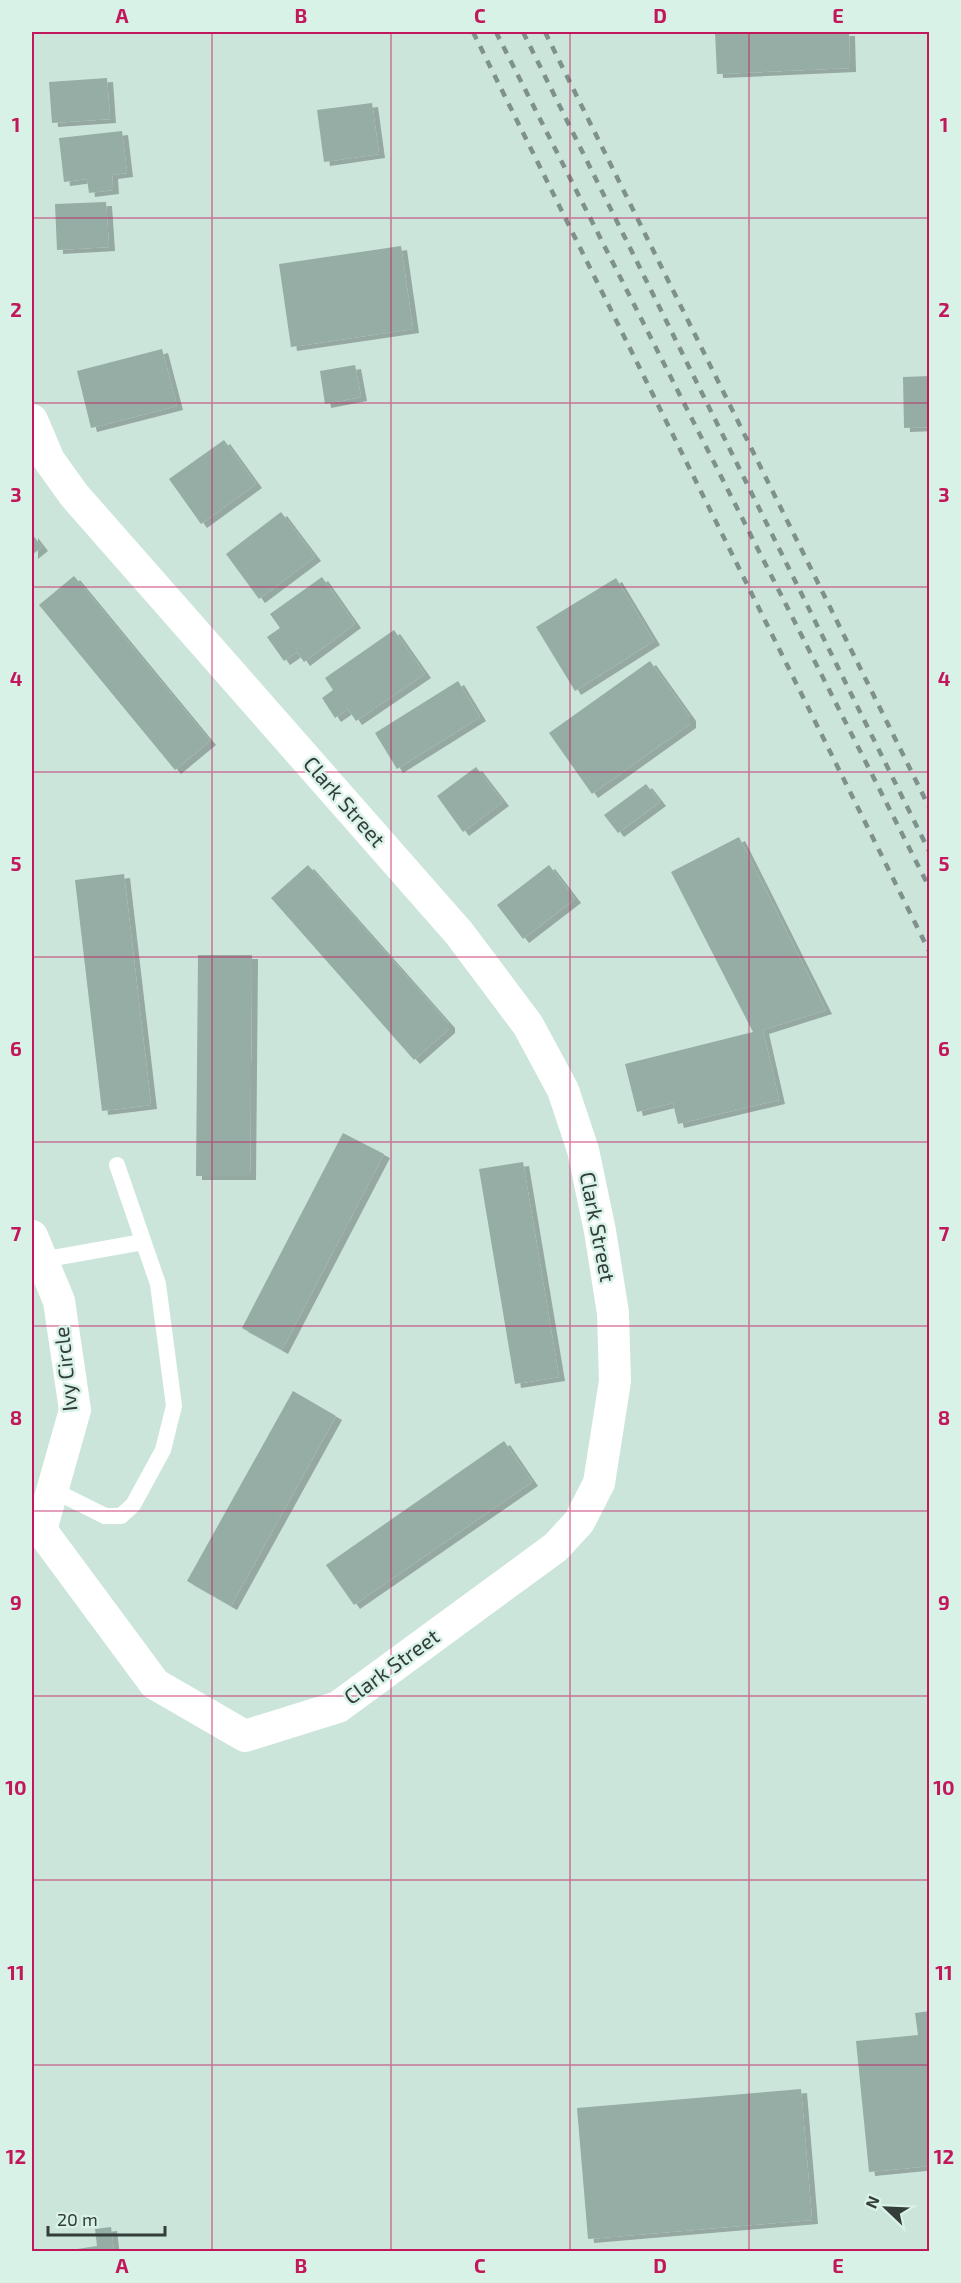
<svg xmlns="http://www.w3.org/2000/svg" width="961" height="2283" viewBox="0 0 961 2283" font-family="'Exo 2',sans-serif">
<defs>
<filter id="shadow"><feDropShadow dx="6" dy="4" stdDeviation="0" flood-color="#0004"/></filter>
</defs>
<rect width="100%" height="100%" fill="#cbe5db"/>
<g fill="#95ada4" filter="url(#shadow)">
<path d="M715,32H849L850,68L717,74Z"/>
<path d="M107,78L110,119L52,123L49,82Z"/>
<path d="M372,103L379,154L324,162L317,110Z"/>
<path d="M122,131L127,173L112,175L113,190L89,193L87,179L64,182L59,138Z"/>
<path d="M106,202L109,247L57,250L55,204Z"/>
<path d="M401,246L413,329L291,347L279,264Z"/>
<path d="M162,349L177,406L91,428L77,371Z"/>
<path d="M355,365L361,397L325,404L320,371Z"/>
<path d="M930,376V427L904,428L903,377Z"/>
<path d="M224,440L256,484L201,524L169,479Z"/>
<path d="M281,512L315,557L259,599L226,554Z"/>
<path d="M32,534L42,547L32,555Z"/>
<path d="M74,576L210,741L175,770L39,605Z"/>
<path d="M322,577L355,624L304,662L297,652L284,661L267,637L280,628L270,614Z"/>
<path d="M616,578L654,641L575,691L536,627Z"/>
<path d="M394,630L425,674L356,721L348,709L335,718L322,698L333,690L325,678Z"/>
<path d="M650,661L690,717V724L592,794L549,733Z"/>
<path d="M458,681L480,717L397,769L375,733Z"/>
<path d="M476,767L503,802L463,832L437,796Z"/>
<path d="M646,784L660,802L618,833L604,815Z"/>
<path d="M739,837L826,1010L763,1030L779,1100L678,1124L673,1103L637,1112L625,1064L753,1032L671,872Z"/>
<path d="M308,865L449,1024V1029L414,1060L271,898Z"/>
<path d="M549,865L575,899L523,939L497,905Z"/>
<path d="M124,874L151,1105L102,1111L75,880Z"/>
<path d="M198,955H252L250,1176H196Z"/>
<path d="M343,1133L384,1154L282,1350L242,1328Z"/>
<path d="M523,1162L559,1377L515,1384L479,1169Z"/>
<path d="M293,1391L336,1416L231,1606L187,1581Z"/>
<path d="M504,1441L532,1482L354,1605L326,1565Z"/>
<path d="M930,2011V2166L869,2172L856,2041L918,2035L915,2013Z"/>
<path d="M801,2089L812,2220L588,2239L577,2108Z"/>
<path d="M111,2227L114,2252H57L97,2246L95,2229Z"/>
</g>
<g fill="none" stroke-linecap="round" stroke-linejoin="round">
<g stroke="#fff" stroke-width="16">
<path d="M42,1260L143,1242"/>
<path d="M53,1490L105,1516H121L133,1505L163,1450L174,1406L158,1284L117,1165"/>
</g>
<g stroke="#fff" stroke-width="32">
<path d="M32,420L49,460L74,495L459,933L528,1025L563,1090L583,1150L600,1231L613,1313L615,1381L599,1483L579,1522L556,1547L338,1707L245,1736L155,1684L41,1530"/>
<path d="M32,1236L59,1301L75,1410L41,1530L32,1529"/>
</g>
<g stroke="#7f918a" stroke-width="4.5" stroke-dasharray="8 8" stroke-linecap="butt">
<path d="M473,32L930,953"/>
<path d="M496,32L930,889"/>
<path d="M523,32L930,853"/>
<path d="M545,32L930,809"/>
</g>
</g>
<path fill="none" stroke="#c2185b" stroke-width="1.5" stroke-opacity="0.55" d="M212,32V2252M391,32V2252M570,32V2252M749,32V2252M32,218H930M32,403H930M32,587H930M32,772H930M32,957H930M32,1142H930M32,1326H930M32,1511H930M32,1696H930M32,1880H930M32,2065H930"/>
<g text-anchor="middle" stroke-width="5" stroke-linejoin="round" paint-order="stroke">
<g font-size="21" fill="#333d39" stroke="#d8f2e8">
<text transform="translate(344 802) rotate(49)" y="7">Clark Street</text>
<text transform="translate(597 1227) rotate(79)" y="7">Clark Street</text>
<text transform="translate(66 1369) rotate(-96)" y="7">Ivy Circle</text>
<text transform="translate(392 1667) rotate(-36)" y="7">Clark Street</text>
</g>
</g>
<rect width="961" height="2283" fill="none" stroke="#d8f2e8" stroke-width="66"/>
<g transform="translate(886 2208) rotate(293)" stroke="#d8f2e8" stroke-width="4.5" paint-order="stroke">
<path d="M0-4.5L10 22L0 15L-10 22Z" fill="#333d39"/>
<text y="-9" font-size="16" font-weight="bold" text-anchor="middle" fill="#333d39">N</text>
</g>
<path d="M48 2226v9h117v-9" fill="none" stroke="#333d39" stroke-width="3"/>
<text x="57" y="2226" font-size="18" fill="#333d39" stroke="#d8f2e8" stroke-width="4.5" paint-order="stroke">20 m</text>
<rect x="33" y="33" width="895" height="2217" fill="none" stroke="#c2185b" stroke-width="2"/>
<g font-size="20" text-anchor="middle" font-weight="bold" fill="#c2185b">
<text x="122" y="23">A</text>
<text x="301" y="23">B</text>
<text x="480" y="23">C</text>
<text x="660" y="23">D</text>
<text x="838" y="23">E</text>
<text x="16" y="132">1</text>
<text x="944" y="132">1</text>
<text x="16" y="317">2</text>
<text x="944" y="317">2</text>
<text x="16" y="502">3</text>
<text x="944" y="502">3</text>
<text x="16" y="686">4</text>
<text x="944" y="686">4</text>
<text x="16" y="871">5</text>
<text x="944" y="871">5</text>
<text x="16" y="1056">6</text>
<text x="944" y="1056">6</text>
<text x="16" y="1241">7</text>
<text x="944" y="1241">7</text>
<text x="16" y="1425">8</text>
<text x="944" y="1425">8</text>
<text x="16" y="1610">9</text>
<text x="944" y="1610">9</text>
<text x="16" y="1795">10</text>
<text x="944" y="1795">10</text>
<text x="16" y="1980">11</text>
<text x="944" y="1980">11</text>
<text x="16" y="2164">12</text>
<text x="944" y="2164">12</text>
<text x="122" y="2273">A</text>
<text x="301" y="2273">B</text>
<text x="480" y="2273">C</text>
<text x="660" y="2273">D</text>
<text x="838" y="2273">E</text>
</g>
</svg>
